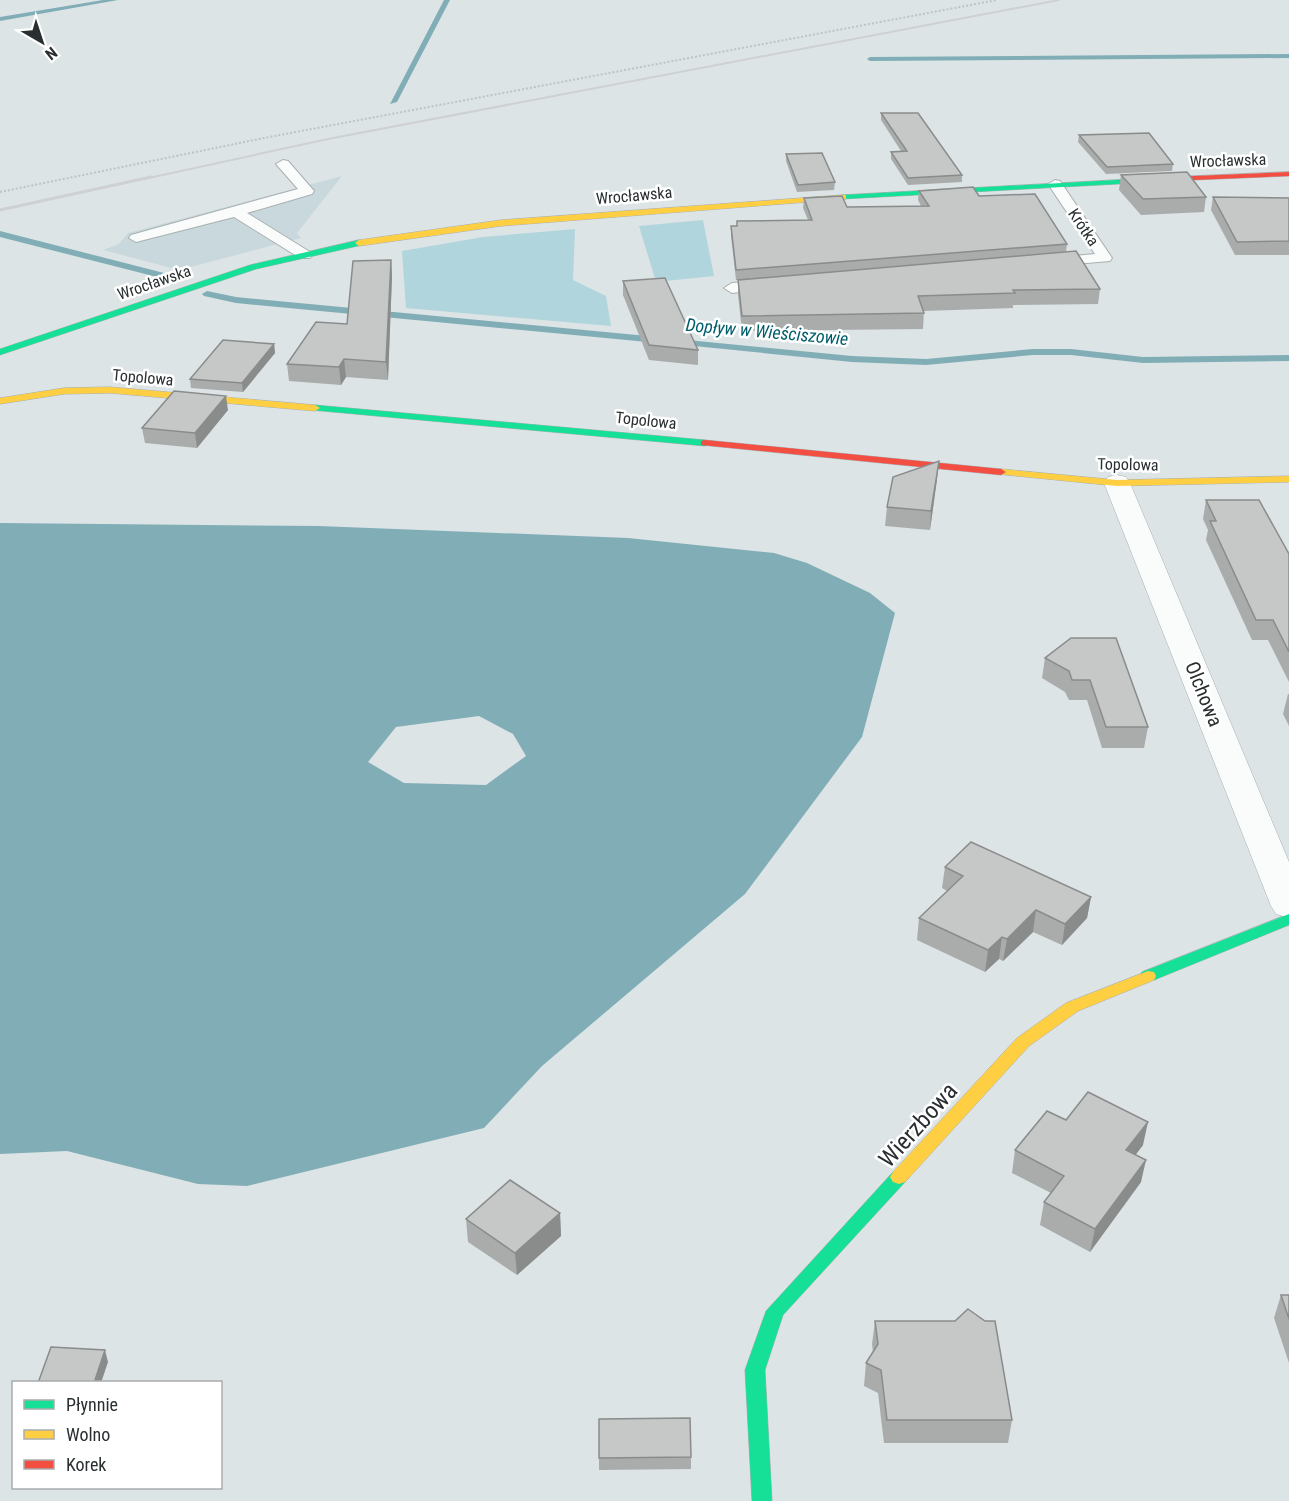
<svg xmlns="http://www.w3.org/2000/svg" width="1289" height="1501" viewBox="0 0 1289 1501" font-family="'Roboto Condensed',sans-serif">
<rect width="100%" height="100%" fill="#dce4e6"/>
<path fill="#c8d8dc" d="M342,176L297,233L301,238L179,270L103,250L119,244L128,233Z"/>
<g fill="#b1d5dc">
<path d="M703,220L714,276L656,282L639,226Z"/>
<path d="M575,229L573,280L606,296L611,326L406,308L402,251L483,237Z"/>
</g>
<path fill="#81aeb6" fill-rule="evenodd" d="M0,523L319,526L628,538L774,553L807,563L870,593L895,613L862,737L745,894L542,1066L484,1128L247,1186L198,1184L67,1151L0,1154ZM479,716L513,734L526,756L486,785L404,783L368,762L396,727Z"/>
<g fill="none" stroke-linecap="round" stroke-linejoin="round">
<g fill="#81aeb6" fill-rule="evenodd">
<path d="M103,0H118L0,21V17Z"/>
<path d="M444,0H450L397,102L390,104Z"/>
<path d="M1289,54V58L870,61L867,59L870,57Z"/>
<path d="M0,231L164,273L165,275L161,278L0,237Z"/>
<path d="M207,291L236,297L658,337L663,340L658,343L236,303L204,296L202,294Z"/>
<path d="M677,339L852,356L926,359L1033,349H1071L1143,357L1289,355V361L1143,363L1071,355H1033L926,365L852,362L674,344L672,342Z"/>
</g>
<g stroke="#a9afb1" stroke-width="2">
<g id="lane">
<path d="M283,160L288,161L314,191L312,194L247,213L310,252L312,255L310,258H300L234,217L136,242L129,238L131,235L298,189L276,164Z"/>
<path d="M1055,180L1060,181L1112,258L1110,261L1052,266L1045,262L1052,258L1095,254L1048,184Z"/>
<path d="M767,280L772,282L775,285L772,288L732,293L724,288L732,283Z"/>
</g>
</g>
<g stroke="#a9afb1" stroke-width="1">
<path id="street" d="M1117,475L1126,477L1130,483L1289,862V918L1276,914L1271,906L1104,483L1108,477Z"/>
</g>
<g stroke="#a9afb1" stroke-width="1">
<g id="fast">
<path d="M1170,177L1174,179L1173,181L843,199L839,197L843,195Z"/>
<path d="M359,240L362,241V245L256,269L0,355V349L250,265Z"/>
<path d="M315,405L705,440L710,443L705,446L311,410L310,408Z"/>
<path d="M1289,914V925L1154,980H1142L1140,976L1142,972Z"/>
<path d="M899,1170L905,1172L908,1177L905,1182L783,1315L765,1370L772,1501H752L745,1370L766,1311L893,1172Z"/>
</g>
</g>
<g stroke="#a9afb1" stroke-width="1">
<g id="slow">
<path d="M843,195H846V199L501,226L359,246L355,243L359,240L501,220Z"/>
<path d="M110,387L315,405L320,408L315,411L110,393L64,394L0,404V398L64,388Z"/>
<path d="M1001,469L1117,480L1289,476V482L1117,486L997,474V470Z"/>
<path d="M1148,971L1154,972L1156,976L1154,980L1078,1011L1029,1046L905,1182L899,1184L893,1182L890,1177L893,1172L1017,1038L1066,1003Z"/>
</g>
</g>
<g stroke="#a9afb1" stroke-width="1">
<g id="jam">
<path d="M1289,172V176L1170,181L1166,179L1170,177Z"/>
<path d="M705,440L1001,469L1006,472L1001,475L701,445V441Z"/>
</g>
</g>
<path stroke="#c0c3c3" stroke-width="2" stroke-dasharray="2 2" stroke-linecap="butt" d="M0,192L264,138L997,0"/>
<use href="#lane" fill="#fafbfb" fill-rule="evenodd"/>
<use href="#street" fill="#fafbfb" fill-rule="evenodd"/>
<use href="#fast" fill="#16e098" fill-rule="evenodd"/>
<use href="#slow" fill="#ffcf43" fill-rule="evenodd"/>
<use href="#jam" fill="#f24e42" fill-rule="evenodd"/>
<path stroke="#ced0d1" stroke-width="2" d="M144,179L328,139L1059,0"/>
<path stroke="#ced0d1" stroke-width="3" d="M0,210L151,177"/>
</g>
<g fill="#a9acab">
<path d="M881,113L962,175V182L908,185L891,159V152L901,151L881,120Z"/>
<path d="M1079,135L1173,164L1172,171L1106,174L1078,142Z"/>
<path d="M786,154L835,182L834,190L797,192L786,161Z"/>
<path d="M1121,175L1206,197L1204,212L1141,215L1119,190Z"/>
<path d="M919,191L979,196L1067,244L1066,252L1100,289L1098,304L1013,305V308L924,311L923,329L742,331L738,295V280H736L731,236V226H737V221L808,220L803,208L804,198L847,207L921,206L918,200Z"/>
<path d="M1213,197L1289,198V255H1235L1211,210Z"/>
<path d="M391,260L392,276L388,380L346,377L341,385L289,381L287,364L347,324Z"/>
<path d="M623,281L698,350V365L649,360L623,295Z"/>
<path d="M274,344L275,353L243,392L191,388L190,379Z"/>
<path d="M228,410L197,448L145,443L142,428Z"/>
<path d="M937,479L930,530L885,526L887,507Z"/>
<path d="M1206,500L1289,554V682L1268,640H1252L1206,540L1208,530L1203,519Z"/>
<path d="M1071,638L1148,727L1144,748H1102L1087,700H1069L1065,692L1042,678L1045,658Z"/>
<path d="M1288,694H1289V726L1283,714Z"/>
<path d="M945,867L1091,897L1087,918L1062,945L1033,932L1003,961L999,959L985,972L917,940L919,918L947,891L942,888Z"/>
<path d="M1066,1120L1143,1145L1135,1155L1141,1182L1090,1252L1040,1225L1044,1202L1051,1193L1012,1173L1015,1150Z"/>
<path d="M560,1213L561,1236L517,1275L468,1242L466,1219Z"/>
<path d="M1281,1295H1289V1363L1274,1318Z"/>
<path d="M875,1321L1012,1420L1008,1443H884L878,1393L864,1386L866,1363L873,1352L872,1344Z"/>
<path d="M691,1457V1469L599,1470V1458Z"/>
</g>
<g fill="#8a8c8b">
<path d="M391,260L392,276L388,380L386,362Z"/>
<path d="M274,344L275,353L243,392L242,383Z"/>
<path d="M344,359L346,377L341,385L339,367Z"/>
<path d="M226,396L228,410L197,448L195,433Z"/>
<path d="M939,461L937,479L930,530L931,511Z"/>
<path d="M1091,897L1087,918L1062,945L1065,924Z"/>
<path d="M1036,910L1033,932L1003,961L1007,939Z"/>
<path d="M1002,937L999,959L985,972L988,950Z"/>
<path d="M1148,1122L1143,1145L1122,1173L1126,1150Z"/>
<path d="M1146,1160L1141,1182L1090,1252L1095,1229Z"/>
<path d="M560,1213L561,1236L517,1275L515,1253Z"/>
<path d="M105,1350L108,1362L101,1383H94Z"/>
</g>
<g fill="#c5c8c7" stroke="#8a8c8b" stroke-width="1.5">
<path d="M881,113H918L962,175L908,178L891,152L907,151Z"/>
<path d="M1149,133L1173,164L1107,167L1079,135Z"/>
<path d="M822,153L835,182L798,185L786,154Z"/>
<path d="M1187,172L1206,197L1143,199L1121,175Z"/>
<path d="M973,187L979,196L1035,194L1067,244L736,270L731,226H737V221L812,220L804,198L842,196L847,207L929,206L919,191Z"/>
<path d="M1213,197L1289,198V241L1237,242Z"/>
<path d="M1076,251L1100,289L1013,290L1015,293L918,296L924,313L742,316L738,280Z"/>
<path d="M391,260L386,362L344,359L339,367L287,364L316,322L347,324L353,261Z"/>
<path d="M665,278L698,350L649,345L623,281Z"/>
<path d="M223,340L274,344L242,383L190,379Z"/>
<path d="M174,391L226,396L195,433L142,428Z"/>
<path d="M939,461L931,511L887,507L893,477Z"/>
<path d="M1206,500H1259L1289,554V652L1273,620H1256L1210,521H1216Z"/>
<path d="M1071,638H1116L1148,727H1106L1090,680H1072L1069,671L1045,658Z"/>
<path d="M971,842L1091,897L1065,924L1036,910L1007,939L1002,937L988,950L919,918L963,876L945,867Z"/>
<path d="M1088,1092L1148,1122L1126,1150L1146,1160L1095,1229L1044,1202L1064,1176L1015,1150L1047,1111L1066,1120Z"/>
<path d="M510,1180L560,1213L515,1253L466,1219Z"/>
<path d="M1281,1295H1289V1319Z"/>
<path d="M968,1309L985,1321H995L1012,1420H887L881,1370L866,1363L878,1344L875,1321H955Z"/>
<path d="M51,1347L105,1350L94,1383H38Z"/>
<path d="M690,1418L691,1457L599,1458V1419Z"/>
</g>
<g text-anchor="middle" stroke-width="5" stroke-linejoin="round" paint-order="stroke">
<g font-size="16" fill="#292f30" stroke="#fff">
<text transform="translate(1228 160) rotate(-2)" y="6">Wrocławska</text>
<text transform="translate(634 195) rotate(-5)" y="6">Wrocławska</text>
<text transform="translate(1084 227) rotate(56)" y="6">Krótka</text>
<text transform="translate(154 282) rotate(-19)" y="6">Wrocławska</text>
<text transform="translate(143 377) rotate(5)" y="6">Topolowa</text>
<text transform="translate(646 420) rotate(6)" y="6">Topolowa</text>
<text transform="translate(1128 464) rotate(1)" y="6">Topolowa</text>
</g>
<g font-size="18" font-style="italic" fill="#015d6a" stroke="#fff">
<text transform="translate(767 332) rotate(5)" y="6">Dopływ w Wieściszowie</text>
</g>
<g font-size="20" fill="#292f30" stroke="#fff">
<text transform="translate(1204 694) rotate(68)" y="7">Olchowa</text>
</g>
<g font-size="24" fill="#292f30" stroke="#fff">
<text transform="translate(918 1125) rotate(-48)" y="8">Wierzbowa</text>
</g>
</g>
<rect x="12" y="1381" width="210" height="108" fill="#ffffff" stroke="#a9acac" stroke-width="1.5"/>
<rect x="24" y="1400" width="30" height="9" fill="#16e098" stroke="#a9acac" stroke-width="1.5"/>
<text x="66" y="1411" font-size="18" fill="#292f30">Płynnie</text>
<rect x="24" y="1430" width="30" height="9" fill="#ffcf43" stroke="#a9acac" stroke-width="1.5"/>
<text x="66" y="1441" font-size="18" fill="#292f30">Wolno</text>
<rect x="24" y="1460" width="30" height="9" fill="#f24e42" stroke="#a9acac" stroke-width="1.5"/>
<text x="66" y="1471" font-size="18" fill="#292f30">Korek</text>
<g transform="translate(42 42) rotate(141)" stroke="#ffffff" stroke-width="4.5" paint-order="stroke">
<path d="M0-4.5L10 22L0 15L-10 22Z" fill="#292f30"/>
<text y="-9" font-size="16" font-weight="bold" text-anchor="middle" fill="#292f30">N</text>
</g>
</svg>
